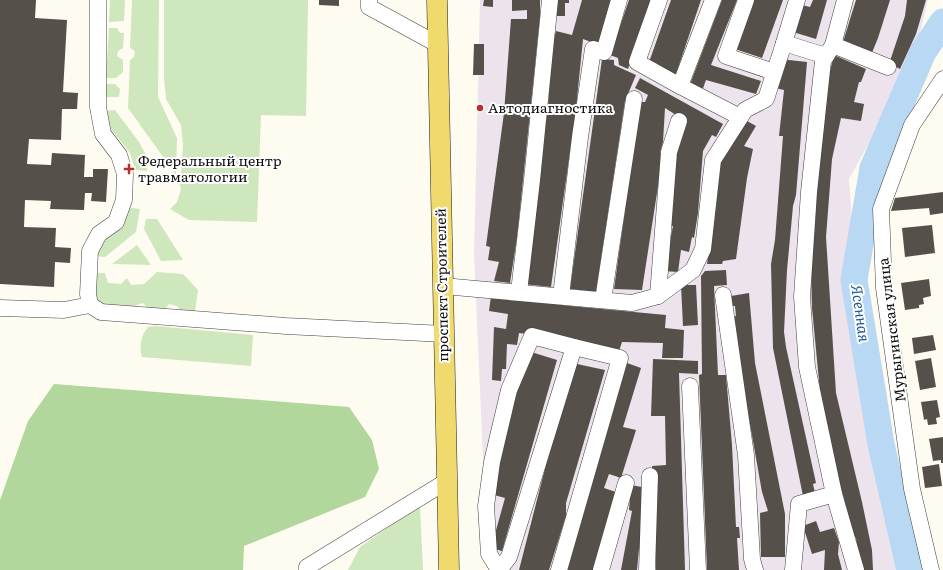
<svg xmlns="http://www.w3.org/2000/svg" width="943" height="570" viewBox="0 0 943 570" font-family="Literata,serif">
<rect width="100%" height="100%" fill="#fefcf0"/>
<path fill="#ece3ec" d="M480,0H928L912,66L849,179L866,409L901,570H488L474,255Z"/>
<g fill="#cfe7bc">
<path d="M110,0H125L124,21L109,22Z"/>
<path d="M132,0H159L158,97L177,138L176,175L128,108L130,60L134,57L135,51L130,48Z"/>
<path d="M164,0H308L306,116L261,115L257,222L189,220L170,209L177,202L181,189L179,180L181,173L183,144L181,125L166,99L164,79Z"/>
<path d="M109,28H117L120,33H124L123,48L118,51L117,56L123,60V72L116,78H106Z"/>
<path d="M106,84H115L120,89L119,97H106Z"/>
<path d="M115,110L139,142L148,159L147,171L135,170L130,153L110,128L105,111Z"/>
<path d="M127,207L140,209L136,232L105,257L94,256L96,247L124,224Z"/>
<path d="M146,219H157L183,260L161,261L144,229Z"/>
<path d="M137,245L151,265L112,264Z"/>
<path d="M157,272L183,274L198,290L195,312L181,311L177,306L169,304L164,311L147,308L143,303L137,305L133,310L101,306L93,297V273H105L108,283L121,284L127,278L131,285L144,284Z"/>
<path d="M156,326L253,335L251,366L142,357C139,345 141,336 148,327Z"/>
<path d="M420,506L423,570H348L360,547L417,507Z"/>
</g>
<path fill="#b2d79c" d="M54,384L349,407L372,440L379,469L365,497L244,546L243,570H0V500L28,421Z"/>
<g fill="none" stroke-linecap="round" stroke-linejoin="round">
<path stroke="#b8d8f3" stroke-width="27" d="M910,570L881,444L854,280L873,168L923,52L943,22"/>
</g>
<g fill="#56504b">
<path d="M0,0H36L35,18L67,20L63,92L78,93L77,109H62L61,140L29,139L27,164L51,165L52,153L85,155L84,177H93V169H108L106,202L91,201L92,193H85L84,210L50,209L51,201L25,200L24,227L56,228L55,247L71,248L70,263L55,262L54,287L0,284Z"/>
<path d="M319,0H339V6L319,5Z"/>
<path d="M484,0H493V7L483,6Z"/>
<path d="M512,0H540V17L517,238L510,283L494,281L499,262L488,260L490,247L486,246L504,113L511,19H527V10L512,11Z"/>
<path d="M555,0H569V3H565V16H555Z"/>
<path d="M582,0H613L599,45L583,39L576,109L551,287L523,284L548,108L551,50L556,31L572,35Z"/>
<path d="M629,0H651L628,69L619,65L618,58L610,55Z"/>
<path d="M671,0H701L676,74L648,65Z"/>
<path d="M722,0H737L711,65L761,81L756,94L706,80L702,91L689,87Z"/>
<path d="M754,0H783L762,58L735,49Z"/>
<path d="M813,0H827L816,39L793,32L802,5L810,7Z"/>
<path d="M856,0H890L878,38L871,55L842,45Z"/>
<path d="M907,0H926L916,34L900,69L891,64L890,61L905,16Z"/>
<path d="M474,44H484V75H473Z"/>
<path d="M834,55L866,69L861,82H859L854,102L864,104L861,121L841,118L832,159L826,237L836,393L862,502L872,550L873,570H859L856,538L850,532L844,499L828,439L821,402L812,308L810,235L819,115Z"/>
<path d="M602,59L614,60V65L636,75L625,101L596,292L570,289Z"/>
<path d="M780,59L807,62L796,195L793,206L787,270L784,332L786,347L816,483L813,484L815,493L803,496L773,348L771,264L775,240L783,136H779L784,90L775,88Z"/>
<path d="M640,78L723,124L716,137L712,135L703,151L698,213L694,238L692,237L689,252L681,250L678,272L663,271L667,236H671L673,226H668L673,153L687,122L665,108L663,142L660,153L663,154L642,290L614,289L640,102H645L648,95L635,88Z"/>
<path d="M747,121L756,126L744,146L753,149L747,178L736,259L723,261L722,264H707L721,161Z"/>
<path d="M943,192V213L930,215L929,208L891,211L895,198Z"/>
<path d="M932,225L935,253L905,257L902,228Z"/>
<path d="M726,270L727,285L714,286L718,375H726L732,445L736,527H739L740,538H737L739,570H707L699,375L702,374L701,276L705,271Z"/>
<path d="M929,279L931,296L923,298L924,304L919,305V308L905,310L901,283Z"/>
<path d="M681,285H696L698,325L683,326Z"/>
<path d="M749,293L755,363L785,514V557H761L760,513L768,511L762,492L731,317L736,316L735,306H731V296Z"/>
<path d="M491,296L570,306L666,315L665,328L684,330L683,358H662L663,343L622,342L619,351L570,340L519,333L517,345L507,344L506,369H502L501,381L492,380L494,327L506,329L508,314L489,311Z"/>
<path d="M933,335L936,350L914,354L912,338Z"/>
<path d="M528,351L557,360L502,551L491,548L505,498L494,495V476Z"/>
<path d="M931,358L936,387L920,390L915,361Z"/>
<path d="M653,359L698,361V374L679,373L685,570H656L652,466L666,465L665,416H651Z"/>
<path d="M627,363L641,368L623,427L636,430L621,478L609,474L604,488L616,492L598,570H567Z"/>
<path d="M577,364L605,370L566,503V516L549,570H519L549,453Z"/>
<path d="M937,400L940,417L936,418L937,424L928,425L927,419L924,420L921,402Z"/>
<path d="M943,437V463H941V460L933,461L929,439Z"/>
<path d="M939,464L942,486L925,488L922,467Z"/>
<path d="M631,485L647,488L643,543L639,549L637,570H621L632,511L629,510Z"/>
<path d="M816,521L820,532L834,528L839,542L838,554L842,570H824L825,550L812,554L803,526Z"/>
</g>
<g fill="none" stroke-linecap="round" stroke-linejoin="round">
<g stroke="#414141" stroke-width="17">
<g id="minor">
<path d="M369,0V7L437,44"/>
<path d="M659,0L637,62L680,86"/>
<path d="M713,0L680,86L740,117"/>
<path d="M746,0L726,56L774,72"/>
<path d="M784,43L797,0"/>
<path d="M833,45L845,0"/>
<path d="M443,286L632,303L658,296L693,270L703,249L713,160L745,110L766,99L784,43L826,56"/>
<path d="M519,292L532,180L550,0"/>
<path d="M723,295L746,455L752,559L755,570"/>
<path d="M561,296L580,137L593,49L604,52L619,0"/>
<path d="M658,296L669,152L679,121"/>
<path d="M603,300L634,99"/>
<path d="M90,305L88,294L90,251L99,234L116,222L124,200L125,174L119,155L103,134L98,107V0"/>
<path d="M0,308L64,310L90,305L101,312L286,326L444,334"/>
<path d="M532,336L574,347L509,557L499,570L489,554L486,506L492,462L509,390Z"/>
<path d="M690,386L698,570"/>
<path d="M834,494L856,570"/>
<path d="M307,570V567L447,481"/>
<path d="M559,570L620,358L574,347"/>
<path d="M601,570L626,483"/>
<path d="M647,570L650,476"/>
<path d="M793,570L799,504L834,494L807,367L802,297L809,192L823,61L833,45L888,67"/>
<path d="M931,570L912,489L884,288L881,209L912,125L943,79"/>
</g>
</g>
<g stroke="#1f1f1f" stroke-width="21">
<path id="major" d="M437,0L449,570"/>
</g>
<use href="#minor" stroke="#fff" stroke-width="16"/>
<use href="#major" stroke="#f0da6e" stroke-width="20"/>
</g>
<g fill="#b6312e" stroke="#fff" stroke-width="1.5">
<circle cx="480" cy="108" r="4"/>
<path d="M127 163h4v4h4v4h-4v4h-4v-4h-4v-4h4z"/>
</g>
<g text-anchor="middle" stroke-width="4" stroke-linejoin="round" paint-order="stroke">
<g font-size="14" fill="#0e0e0e" stroke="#fff" text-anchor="start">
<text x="488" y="113">Автодиагностика</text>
<text x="138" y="166">Федеральный центр<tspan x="138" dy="16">травматологии</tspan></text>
</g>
<g font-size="14" fill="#0e0e0e" stroke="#fff">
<text transform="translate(442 285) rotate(-91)" y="5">проспект Строителей</text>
<text transform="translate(892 330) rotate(-97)" y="5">Мурыгинская улица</text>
</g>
<g font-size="15" font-style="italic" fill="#1e5b99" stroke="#fff">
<text transform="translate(860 313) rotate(82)" y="5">Ясенная</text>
</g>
</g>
</svg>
